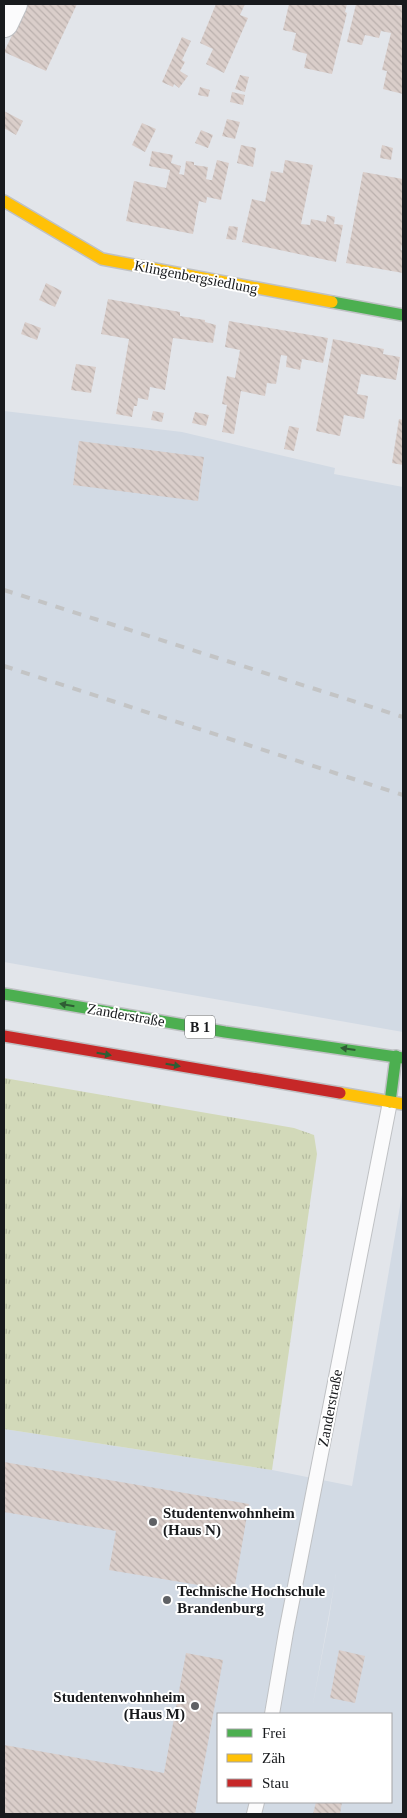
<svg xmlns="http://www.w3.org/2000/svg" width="407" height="1818" viewBox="0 0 407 1818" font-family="Georgia,serif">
<defs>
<pattern id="grass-tufts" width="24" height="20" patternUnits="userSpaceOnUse" patternTransform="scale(1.25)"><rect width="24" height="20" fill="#d2d9b9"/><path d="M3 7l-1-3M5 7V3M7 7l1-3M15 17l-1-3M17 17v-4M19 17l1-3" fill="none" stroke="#b4ba9f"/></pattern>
<pattern id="building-back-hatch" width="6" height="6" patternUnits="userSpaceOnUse" patternTransform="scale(1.25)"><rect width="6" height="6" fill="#daceca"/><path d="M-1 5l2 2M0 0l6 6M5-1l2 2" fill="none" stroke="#bab0ad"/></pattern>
</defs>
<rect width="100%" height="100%" fill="#e2e5ea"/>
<g fill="#d2dae4" fill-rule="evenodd">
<path d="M4,411L182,432L335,468L334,474L403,487V1032L4,962Z"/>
<path d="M403,1189V1814H4V1429L272,1470L352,1486ZM336,1574L329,1618L312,1709L336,1575ZM218,1714H391V1802H218Z"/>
</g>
<path fill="url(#grass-tufts)" d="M4,1078L294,1128L314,1135L317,1154L272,1470L4,1429Z"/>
<g fill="url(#building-back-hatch)">
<path d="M27,4H77L46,71L4,52Z"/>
<path d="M216,4H245L240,15L248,18L224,73L206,64L213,49L200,43Z"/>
<path d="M289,4H347L345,12L347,13L332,74L304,68L307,54L292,50L296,33L283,30Z"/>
<path d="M356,4H391L401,6V4H403V94L383,89L387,71L382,70L391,33L381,31L379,38L365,35L362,45L347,42Z"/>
<path d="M182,37L191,41L182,60L185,62L180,71L188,76L179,88L174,84L173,87L162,82Z"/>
<path d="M240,75L249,77L245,92L235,89Z"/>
<path d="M200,87L210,90L208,97L198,95Z"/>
<path d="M232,92L245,95L243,105L230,102Z"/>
<path d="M4,111L23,121L16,135L4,128Z"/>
<path d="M227,119L240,122L235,139L222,136Z"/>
<path d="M142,123L156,129L145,152L132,145Z"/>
<path d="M201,130L213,135L208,148L195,143Z"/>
<path d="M241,145L256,148L253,167L237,163Z"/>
<path d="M382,145L393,148L391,160L380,158Z"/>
<path d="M152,151L173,155L171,163L181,166L179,174L184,175L186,161L194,162V165L208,167L206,179L210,180H212L217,160L229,163L221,200L207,197L206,203L199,201L193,234L126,221L134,181L166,188L170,170L149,166Z"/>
<path d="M285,160L313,165L301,224L310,225L311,219L326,222L327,215L335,217L334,224L343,225L336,262L242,242L252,199L265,202L271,171L283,173Z"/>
<path d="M363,172L403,179V238L401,250H403V273L346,263Z"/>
<path d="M229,226L238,227L236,240L226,239Z"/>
<path d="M46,283L62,291L55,307L39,300Z"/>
<path d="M108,299L180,312V316L205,320V322L216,325L213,343L173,338L165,390L150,387L148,400L138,398L137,406H134L132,417L116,414L129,339L101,334Z"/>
<path d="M229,321L328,338L323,363L302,359L300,370L286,367L287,356L281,355L276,384L267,383L265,396L241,391L234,434L222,432L227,405L222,404L227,376L235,378L240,350L225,347Z"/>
<path d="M25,322L41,328L37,340L21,334Z"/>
<path d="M333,339L384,349L383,354L400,357L396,380L361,374L357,394L368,396L364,419L344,415L340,436L316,431Z"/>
<path d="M76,364L96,367L91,393L71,390Z"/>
<path d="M153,411L164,413L162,422L151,420Z"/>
<path d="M195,412L209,415L206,426L192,423Z"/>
<path d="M399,419L403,420V465L392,463Z"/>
<path d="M289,426L299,428L294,451L284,449Z"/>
<path d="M79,441L204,457L198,501L73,485Z"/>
<path d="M4,1462L249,1504L234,1591L109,1570L116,1531L4,1512Z"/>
<path d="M339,1650L365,1656L355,1703L330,1698Z"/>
<path d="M186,1653L223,1660L195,1814H4V1745L164,1773Z"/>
<path d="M316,1802H342L340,1814H313Z"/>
</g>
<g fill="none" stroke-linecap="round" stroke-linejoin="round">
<g stroke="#bfc1c4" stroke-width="16">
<g id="lane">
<path d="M272,1714L286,1632L390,1102"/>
<path d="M254,1814L257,1802"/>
</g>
</g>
<g stroke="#bfc1c4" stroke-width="30">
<path id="street" d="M4,23L13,4"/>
</g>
<g stroke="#bfc1c4" stroke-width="14">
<g id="fast">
<path d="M332,302L403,315"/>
<path d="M4,994L225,1032L403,1058"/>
<path d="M390,1102L396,1056"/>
</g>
</g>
<g stroke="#bfc1c4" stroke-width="14">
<g id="slow">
<path d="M4,201L102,259L332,302"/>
<path d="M340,1093L403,1104"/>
</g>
</g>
<g stroke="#bfc1c4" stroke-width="14">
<path id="jam" d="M4,1036L340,1093"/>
</g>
<use href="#lane" stroke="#fbfbfc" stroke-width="14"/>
<use href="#street" stroke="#fbfbfc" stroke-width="28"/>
<use href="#fast" stroke="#4caf50" stroke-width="11"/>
<use href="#slow" stroke="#ffc107" stroke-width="11"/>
<use href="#jam" stroke="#c62828" stroke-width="11"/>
<g stroke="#c3c4c5" stroke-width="4" stroke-dasharray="9 9" stroke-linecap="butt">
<path d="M4,590L403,717"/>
<path d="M4,666L403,795"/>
</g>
</g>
<defs><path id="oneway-solid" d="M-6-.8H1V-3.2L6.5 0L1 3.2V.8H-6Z" transform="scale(1.25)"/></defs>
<g fill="#2f5d34">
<use href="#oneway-solid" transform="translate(67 1005) rotate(-170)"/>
<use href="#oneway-solid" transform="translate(348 1049) rotate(-172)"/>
<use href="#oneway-solid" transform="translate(104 1054) rotate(10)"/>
<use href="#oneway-solid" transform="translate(173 1065) rotate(10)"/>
</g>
<g fill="#5f6165" stroke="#fff" stroke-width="2">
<circle cx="153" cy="1522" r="5"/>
<circle cx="167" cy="1600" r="5"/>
<circle cx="195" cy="1706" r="5"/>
</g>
<g text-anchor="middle" stroke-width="4" stroke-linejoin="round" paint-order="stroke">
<rect fill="#fff" stroke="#5d5f61" stroke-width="1" x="185" y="1015.5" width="30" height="23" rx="4"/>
<g font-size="14" font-weight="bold" fill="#181a1d">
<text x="200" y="1032">B 1</text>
</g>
<g font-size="15" fill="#181a1d" stroke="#fff">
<text transform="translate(196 277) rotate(11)" y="5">Klingenbergsiedlung</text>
<text transform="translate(126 1015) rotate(10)" y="5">Zanderstraße</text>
<text transform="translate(330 1408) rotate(-79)" y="5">Zanderstraße</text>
</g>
<g font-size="15" font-weight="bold" fill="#181a1d" stroke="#fff" text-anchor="start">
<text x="163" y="1518">Studentenwohnheim<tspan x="163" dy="17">(Haus N)</tspan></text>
<text x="177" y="1596">Technische Hochschule<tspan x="177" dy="17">Brandenburg</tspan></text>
<text x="185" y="1702" text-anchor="end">Studentenwohnheim<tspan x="185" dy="17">(Haus M)</tspan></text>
</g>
</g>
<rect width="407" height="1818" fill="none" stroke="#181a1d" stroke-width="10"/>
<rect x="217" y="1713" width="175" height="90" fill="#ffffff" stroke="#a3a3a5"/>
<rect x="227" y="1729" width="25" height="8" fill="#4caf50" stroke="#a3a3a5"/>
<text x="262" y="1738" font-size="15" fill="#181a1d">Frei</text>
<rect x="227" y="1754" width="25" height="8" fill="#ffc107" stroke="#a3a3a5"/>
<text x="262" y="1763" font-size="15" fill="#181a1d">Zäh</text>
<rect x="227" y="1779" width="25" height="8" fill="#c62828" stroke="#a3a3a5"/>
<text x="262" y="1788" font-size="15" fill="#181a1d">Stau</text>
</svg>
